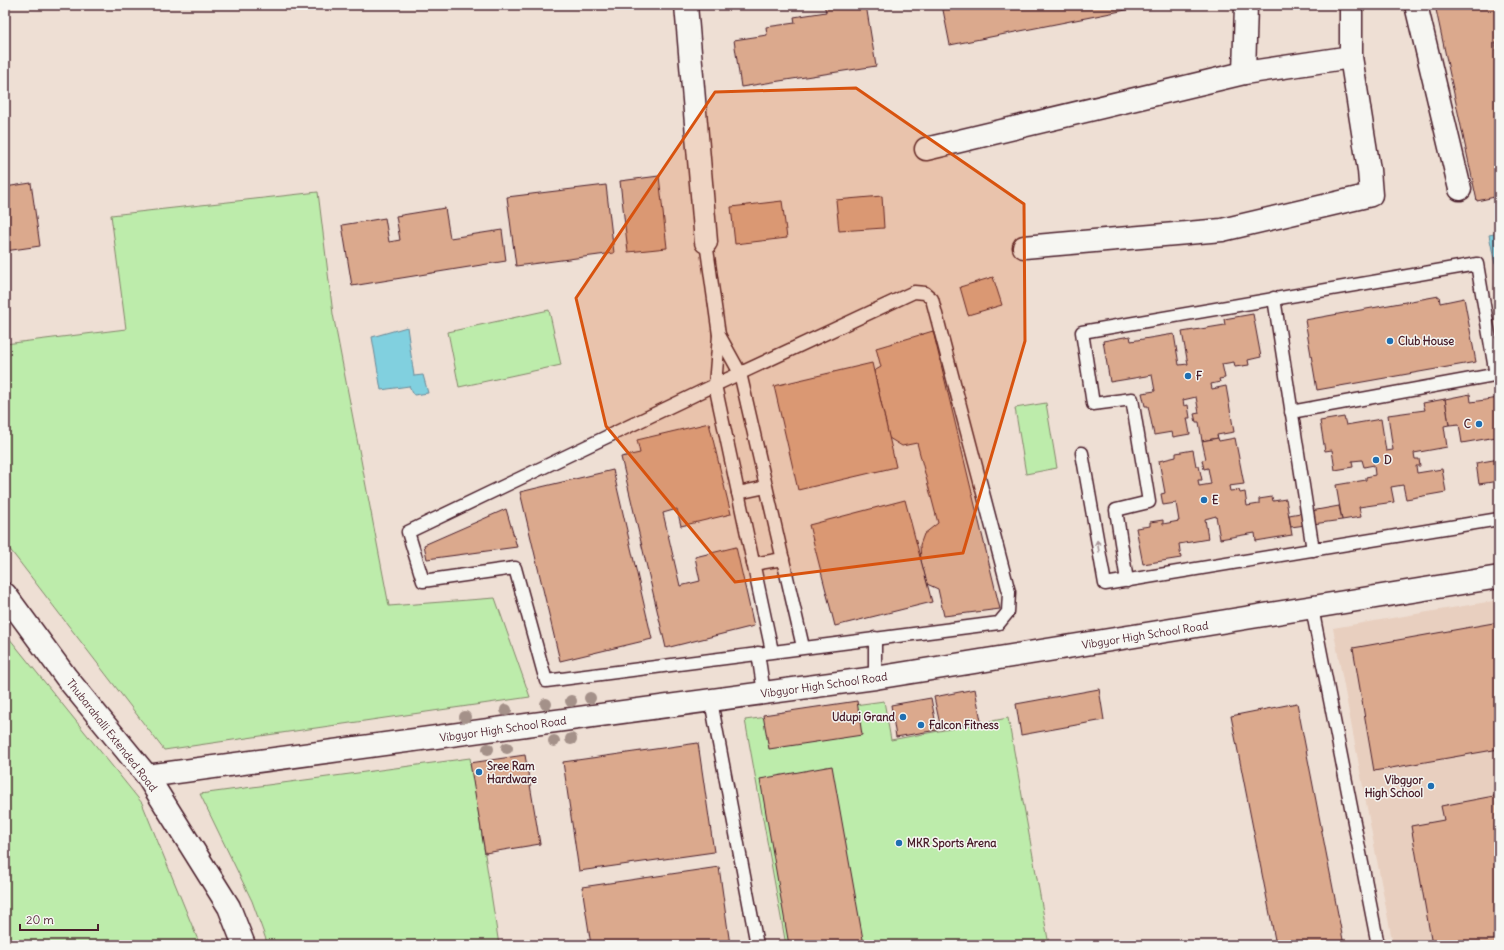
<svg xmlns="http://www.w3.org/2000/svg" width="1504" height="950" viewBox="0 0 1504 950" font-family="Delius,sans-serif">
<rect width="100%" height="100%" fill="#eedfd4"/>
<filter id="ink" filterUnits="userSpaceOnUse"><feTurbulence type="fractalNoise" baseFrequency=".025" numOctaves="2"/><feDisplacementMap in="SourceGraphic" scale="8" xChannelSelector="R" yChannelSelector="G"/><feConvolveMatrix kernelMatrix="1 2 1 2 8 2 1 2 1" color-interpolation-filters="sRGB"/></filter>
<g filter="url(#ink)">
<path fill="#e8cfbf" d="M1499,600V945H1393L1333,628Z"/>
<g fill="#bdecab" stroke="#84866b">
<path d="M318,192L333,314L389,606L495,598L530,697L164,750L5,543V344L126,329L111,215Z"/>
<path d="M549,310L561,365L459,387L448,332Z"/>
<path d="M1046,403L1057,468L1026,474L1015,408Z"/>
<path d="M5,633L142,803L200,945H5Z"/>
<path d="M884,701L891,740L1008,718L1049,945H786L745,720Z"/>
<path d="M470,758L499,945H268L252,901L200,794Z"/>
</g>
<g fill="#81d0df" stroke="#6b8997">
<path d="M1499,233V263L1495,264L1489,235Z"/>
<path d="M407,327L414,376L423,375L428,393L414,395L409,386L381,390L372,337Z"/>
</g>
<g fill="#dba98d" stroke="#4a1f2b">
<path d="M824,5H866L876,66L741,87L734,40L767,35L766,27L795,23L794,17L826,12Z"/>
<path d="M942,5H1151L950,45Z"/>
<path d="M1435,5H1499V43H1495L1499,62V196L1477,201Z"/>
<path d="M659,176L667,248L628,252L620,181Z"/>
<path d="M31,183L40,246L5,251V187Z"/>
<path d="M606,185L614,253L516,266L507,197Z"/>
<path d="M882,196L884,228L839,231L836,200Z"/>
<path d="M782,201L787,238L735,244L731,207Z"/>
<path d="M445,208L450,238L502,230L506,261L352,286L342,225L385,218L389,242L400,240L396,216Z"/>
<path d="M993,277L1002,305L968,315L960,287Z"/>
<path d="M1439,296L1440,303L1464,298L1476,362L1317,390L1305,320Z"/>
<path d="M1253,314L1261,357L1248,360L1249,365L1235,367L1234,362L1222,364L1225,378L1219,379L1220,382L1211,384L1212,389L1226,386L1234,432L1217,435L1218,438L1202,441L1199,422H1196L1194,414L1199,413L1196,397L1183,400L1184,406L1188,405L1190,418H1187L1190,434L1173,437L1172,432L1154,435L1148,406H1145L1142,393L1155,391L1152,375L1110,382L1103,341L1130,336L1131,341L1174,334L1179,365L1188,364L1182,332L1225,325L1224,319Z"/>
<path d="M933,331L1000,609L944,616L938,589L927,584L921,561L920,545L924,534L938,523L917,443L902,446L889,438L874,371L881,367L876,348Z"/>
<path d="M872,363L896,467L798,490L774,386Z"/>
<path d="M1470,394L1471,402L1499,398V455L1496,437L1462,443L1459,424L1449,425L1445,399Z"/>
<path d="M1445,399L1449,425L1444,426L1447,447L1414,453L1415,459H1419L1420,466H1416L1417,473L1442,469L1446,492L1406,499L1403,485L1391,487L1394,502L1359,507L1361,517L1342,520L1336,485L1366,480V477L1375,475L1374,465L1364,467L1362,460L1352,461L1353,467L1335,470L1332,450L1325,451L1320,421L1344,417L1346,425L1381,419L1386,451L1393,450L1388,415L1425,410L1423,403Z"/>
<path d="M709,423L731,514L681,526L677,509L663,513L680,586L700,581L695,557L736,547L754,626L666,648L621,457L640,453L637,440Z"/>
<path d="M1218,438L1219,441L1235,438L1244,484L1229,486L1230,491L1239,490L1240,493L1245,492L1247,506L1259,504V499L1272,497L1273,501L1286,499L1292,535L1256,541L1255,533L1220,539L1216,516L1205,519L1208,539L1179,544L1181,558L1143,564L1136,528L1150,526V522L1163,520V524L1179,521L1176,503L1163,505L1161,494L1165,493L1159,461L1176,457V453L1193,450L1196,466H1199L1202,480H1198L1199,486L1211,484L1208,468L1204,469L1202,460L1206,459L1202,441Z"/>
<path d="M1499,459V481L1479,484L1476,463Z"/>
<path d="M613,470L652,639L560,661L520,492Z"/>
<path d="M905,500L932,602L835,626L809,525Z"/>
<path d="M1339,506L1342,520L1291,527L1289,515Z"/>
<path d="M506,509L517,547L427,559L424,545Z"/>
<path d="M1499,622V749L1374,771L1353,648Z"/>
<path d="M975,689L981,721L941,729L934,697Z"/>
<path d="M1099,689L1104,720L1021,735L1016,704Z"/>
<path d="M931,698L937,730L896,737L891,705Z"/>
<path d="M857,701L862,735L769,749L763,715Z"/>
<path d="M1297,703L1344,945H1276L1231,716Z"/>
<path d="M698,743L714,852L579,871L563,762Z"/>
<path d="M525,755L540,844L485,853L470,763Z"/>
<path d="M832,766L864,945H789L760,779Z"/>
<path d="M1499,795V945H1432L1411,826L1444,820L1441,806Z"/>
<path d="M719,867L730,945H591L582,887Z"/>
</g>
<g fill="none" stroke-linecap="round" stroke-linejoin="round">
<g stroke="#4a1f2b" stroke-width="15">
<g id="service">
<path d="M706,242L719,335L715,385L772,651"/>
<path d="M914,292L925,293L932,299L1009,592L1008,612L999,623L546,681L515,568L423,581L408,532L715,385Z"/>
<path d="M1274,298L1313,550"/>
<path d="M719,335L740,373L803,647"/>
<path d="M1291,412L1499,374"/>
<path d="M1082,453L1105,584L1499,519"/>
<path d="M738,493L766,487"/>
<path d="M753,564L783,559"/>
<path d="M1127,581L1116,510L1149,502L1132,399L1093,404L1082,332L1477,264L1496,375"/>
<path d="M1312,608L1378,945"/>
<path d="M875,638V678"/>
<path d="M758,653L764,693"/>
<path d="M711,701L757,945"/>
</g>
</g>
<g stroke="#4a1f2b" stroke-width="25">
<g id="minor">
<path d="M686,5L706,242"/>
<path d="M1416,5L1460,189"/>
<path d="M1244,73L1246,5"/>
<path d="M926,149L1244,73L1351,57"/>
<path d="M1024,247L1222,230L1371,195L1369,170L1351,57V5"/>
</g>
</g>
<g stroke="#4a1f2b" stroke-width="25">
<g id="tertiary">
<path d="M5,594L66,677L147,776L229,907L244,945"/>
<path d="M147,776L875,678L1499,577"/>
</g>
</g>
<use href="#service" stroke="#f6f6f2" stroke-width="12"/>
<use href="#minor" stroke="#f6f6f2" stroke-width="22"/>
<use href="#tertiary" stroke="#f6f6f2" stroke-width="22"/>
</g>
<g fill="#a49189">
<circle cx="590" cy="698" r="6"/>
<circle cx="571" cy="701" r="6"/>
<circle cx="546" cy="704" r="6"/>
<circle cx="506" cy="710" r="6"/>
<circle cx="465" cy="717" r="6"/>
<circle cx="571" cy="739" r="6"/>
<circle cx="554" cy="741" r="6"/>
<circle cx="507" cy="748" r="6"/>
<circle cx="488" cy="749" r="6"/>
</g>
<defs><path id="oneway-shaft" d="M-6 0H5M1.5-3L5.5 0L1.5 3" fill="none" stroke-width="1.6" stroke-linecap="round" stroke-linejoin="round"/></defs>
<use stroke="#a99598" href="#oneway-shaft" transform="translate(1098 546) rotate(-100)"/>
</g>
<path fill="#d8530f" fill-opacity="0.2" stroke="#d8530f" stroke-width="3" stroke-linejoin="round" d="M856,88L1024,204L1025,341L963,553L735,582L606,426L576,298L715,92Z"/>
<g fill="#1f6fb2" stroke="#f6f6f2" stroke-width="1.5">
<circle cx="1390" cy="341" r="4"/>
<circle cx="1188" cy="376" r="4"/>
<circle cx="1479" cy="424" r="4"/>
<circle cx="1376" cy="460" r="4"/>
<circle cx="1204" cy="500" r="4"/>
<circle cx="903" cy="717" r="4"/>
<circle cx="921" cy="725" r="4"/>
<circle cx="479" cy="772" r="4"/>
<circle cx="1431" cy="786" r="4"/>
<circle cx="899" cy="843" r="4"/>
</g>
<g text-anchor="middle" stroke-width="3" stroke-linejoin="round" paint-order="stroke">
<g font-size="11" font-weight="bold" fill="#4a1f2b" stroke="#f6f6f2" text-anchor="start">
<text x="1398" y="345">Club House</text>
<text x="1196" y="380">F</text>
<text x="1471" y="428" text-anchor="end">C</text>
<text x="1384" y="464">D</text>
<text x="1212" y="504">E</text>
<text x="895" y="721" text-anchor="end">Udupi Grand</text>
<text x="929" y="729">Falcon Fitness</text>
<text x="487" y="770">Sree Ram<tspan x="487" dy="13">Hardware</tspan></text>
<text x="1423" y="784" text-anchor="end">Vibgyor<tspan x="1423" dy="13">High School</tspan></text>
<text x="907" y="847">MKR Sports Arena</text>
</g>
<g font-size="11" fill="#4a1f2b" stroke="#f6f6f2">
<text transform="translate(1145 635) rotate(-9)" y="4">Vibgyor High School Road</text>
<text transform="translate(824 685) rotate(-8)" y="4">Vibgyor High School Road</text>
<text transform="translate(503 729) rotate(-8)" y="4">Vibgyor High School Road</text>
<text transform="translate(112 735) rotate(52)" y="4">Thubarahalli Extended Road</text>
</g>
</g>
<rect width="1504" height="950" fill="none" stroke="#f6f6f2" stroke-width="20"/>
<rect x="10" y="10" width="1484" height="930" fill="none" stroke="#4a1f2b" stroke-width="1.5" filter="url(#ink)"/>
<path d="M20 924v6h78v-6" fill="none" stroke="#4a1f2b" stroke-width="2"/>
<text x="26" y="924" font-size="12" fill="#4a1f2b" stroke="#f6f6f2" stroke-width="3" paint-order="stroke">20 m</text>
</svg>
